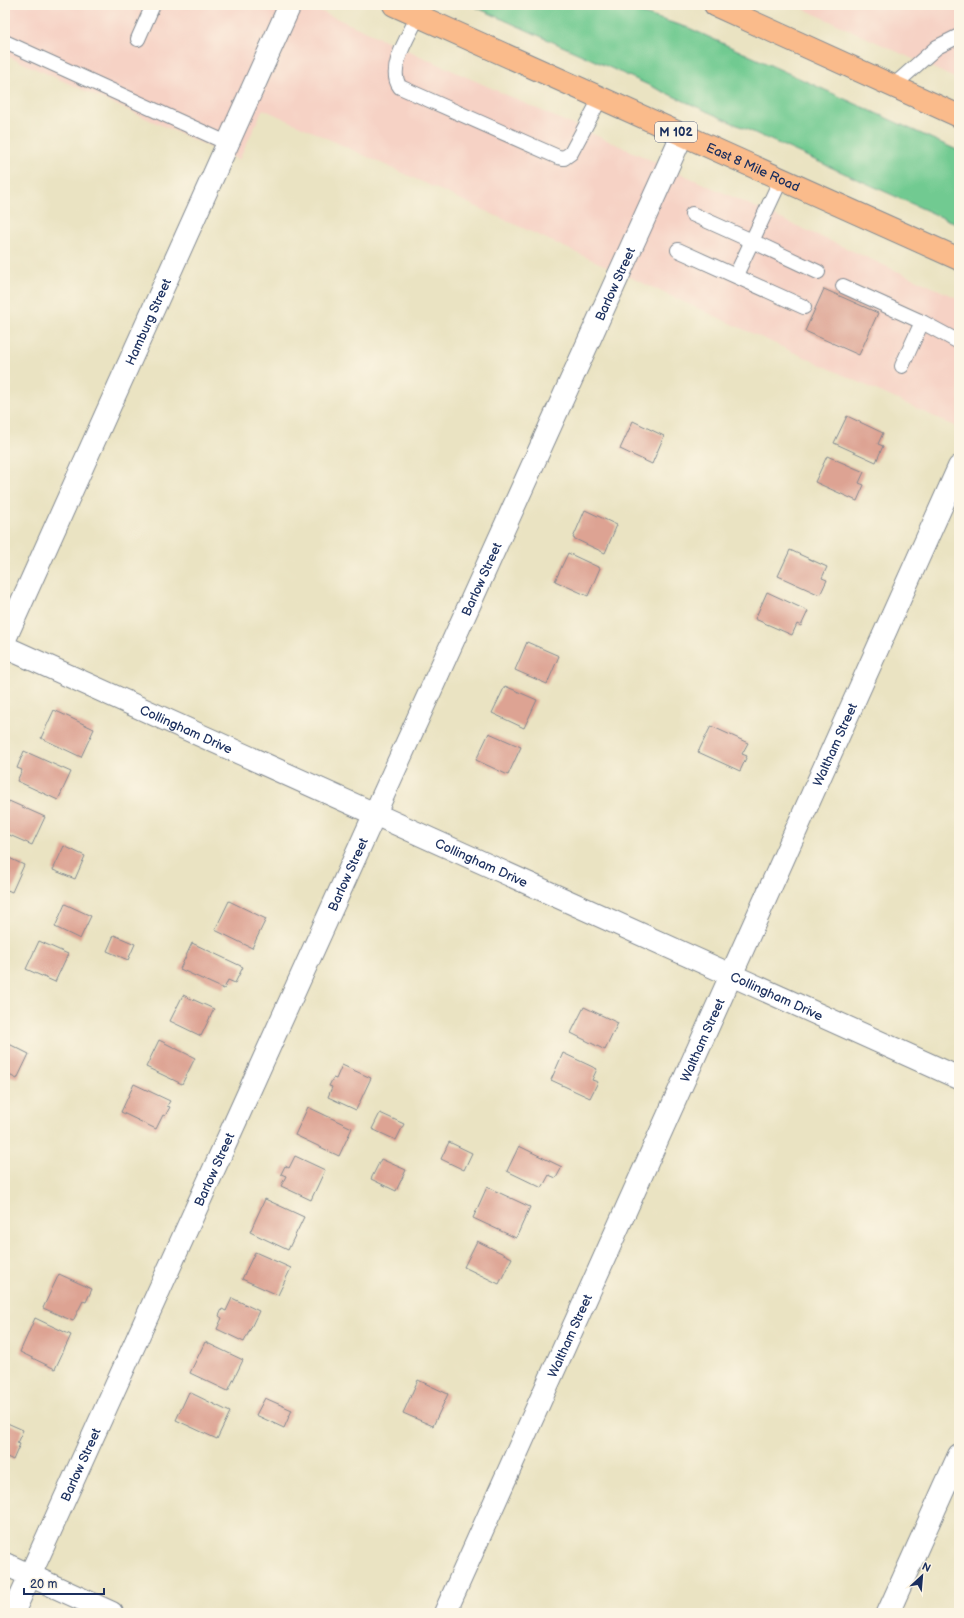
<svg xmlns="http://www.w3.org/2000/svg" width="964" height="1618" viewBox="0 0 964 1618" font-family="'Balsamiq Sans',sans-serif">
<rect width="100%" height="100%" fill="#fcf5e5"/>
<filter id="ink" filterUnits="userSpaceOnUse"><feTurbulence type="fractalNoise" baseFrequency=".025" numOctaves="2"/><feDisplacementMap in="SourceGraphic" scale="8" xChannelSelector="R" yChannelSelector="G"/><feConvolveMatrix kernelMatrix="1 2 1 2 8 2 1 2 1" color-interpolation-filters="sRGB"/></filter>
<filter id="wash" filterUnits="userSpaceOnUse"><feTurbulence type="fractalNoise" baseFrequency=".012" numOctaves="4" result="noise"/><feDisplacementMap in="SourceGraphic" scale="16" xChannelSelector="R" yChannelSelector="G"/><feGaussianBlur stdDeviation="0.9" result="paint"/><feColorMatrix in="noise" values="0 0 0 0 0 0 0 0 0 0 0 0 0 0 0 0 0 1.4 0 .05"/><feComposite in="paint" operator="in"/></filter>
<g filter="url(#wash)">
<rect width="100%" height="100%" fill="#eae3c2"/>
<g fill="#f6d2c5">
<path d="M5,5H307L959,299V428L263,109L239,160L5,55Z"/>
<path d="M795,5H959V80Z"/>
</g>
<path fill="#71ca91" stroke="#467c78" d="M471,5H615L689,28L959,151V225Z"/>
<g id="blocks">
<g fill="#dda393">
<path d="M824,289L878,313L859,355L805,331Z"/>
<path d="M847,416L883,433L878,444L883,446L876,462L834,443Z"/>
<path d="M633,421L664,436L652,464L620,449Z"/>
<path d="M827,456L864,472L859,483L864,485L857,501L815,482Z"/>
<path d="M585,510L617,525L605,553L573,538Z"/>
<path d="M790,550L827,567L822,578L827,580L820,595L778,576Z"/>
<path d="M568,553L600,568L588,596L555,581Z"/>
<path d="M767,592L808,611L801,626L797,624L792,635L755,619Z"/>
<path d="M527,642L559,656L547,684L515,670Z"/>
<path d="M505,686L537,700L524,728L492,713Z"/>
<path d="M54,710L94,729L81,757L41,738Z"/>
<path d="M711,726L748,743L742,754L747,756L740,771L698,752Z"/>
<path d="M489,733L521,747L508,775L476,760Z"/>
<path d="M24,751L71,772L58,800L17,781L22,770L17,768Z"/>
<path d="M9,801L45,817L32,845L5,833V810Z"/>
<path d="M64,846L85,856L75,879L53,870Z"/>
<path d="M5,856L24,865L12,892L5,889Z"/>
<path d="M229,901L266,919L252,948L215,930Z"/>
<path d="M65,904L91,916L80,939L55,927Z"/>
<path d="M114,935L135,944L128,960L107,951Z"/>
<path d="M39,941L68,954L55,982L26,969Z"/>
<path d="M192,943L243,967L235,983L228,980L224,989L180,969Z"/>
<path d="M183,995L214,1009L201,1036L170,1021Z"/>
<path d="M584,1007L618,1023L605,1050L571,1033Z"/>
<path d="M159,1040L195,1058L182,1084L146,1067Z"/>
<path d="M5,1042L29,1054L17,1079L5,1073Z"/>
<path d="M563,1053L597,1069L592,1080L598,1082L590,1098L551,1080Z"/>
<path d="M342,1065L371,1078L356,1110L328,1097L332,1087L329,1086L333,1078L336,1079Z"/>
<path d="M134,1084L170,1101L167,1106L170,1107L165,1116L163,1115L156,1129L121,1112Z"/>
<path d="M308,1107L352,1128L339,1156L295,1135Z"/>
<path d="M380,1113L404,1124L396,1140L372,1129Z"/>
<path d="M449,1142L472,1153L464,1170L441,1159Z"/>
<path d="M519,1146L562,1167L556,1178L549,1175L542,1188L507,1171Z"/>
<path d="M295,1156L325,1170L311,1200L281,1186L286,1176L281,1174L285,1166L289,1168Z"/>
<path d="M381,1159L406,1170L396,1191L371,1179Z"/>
<path d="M487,1187L530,1207L516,1238L473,1218Z"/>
<path d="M265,1199L304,1217L288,1250L250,1232Z"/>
<path d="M477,1241L512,1258L499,1284L464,1267Z"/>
<path d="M255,1252L291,1268L278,1295L242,1279Z"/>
<path d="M59,1274L92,1289L86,1302L83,1301L73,1321L43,1308Z"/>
<path d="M232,1298L259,1311L244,1342L217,1329L222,1318L219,1316L222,1309L226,1311Z"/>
<path d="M35,1318L71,1335L55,1369L20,1352Z"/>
<path d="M205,1342L243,1360L228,1391L190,1373Z"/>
<path d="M418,1380L448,1394L433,1426L403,1413Z"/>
<path d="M189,1392L230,1412L217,1439L176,1420Z"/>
<path d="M265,1398L292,1410L284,1428L256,1415Z"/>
<path d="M5,1422L23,1430L17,1443L20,1444L13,1460L5,1456Z"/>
</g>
</g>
</g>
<g filter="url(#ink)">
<use href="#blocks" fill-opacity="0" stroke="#828990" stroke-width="1"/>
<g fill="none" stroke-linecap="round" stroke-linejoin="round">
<g stroke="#828990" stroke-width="16">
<g id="service">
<path d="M418,16C410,34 386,69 400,87L558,157L564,158L571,153L600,99"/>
<path d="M138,39L153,5"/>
<path d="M5,42L227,143"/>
<path d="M893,86L937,47L959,36"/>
<path d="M692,214L752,241L781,179"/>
<path d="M678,250L804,307"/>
<path d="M736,275L752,241L818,272"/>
<path d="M843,286L922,322L902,366"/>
<path d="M922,322L959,342"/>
</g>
</g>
<g stroke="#828990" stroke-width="24">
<g id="minor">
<path id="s1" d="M5,639L290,5"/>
<path id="s2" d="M5,647L959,1078"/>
<path d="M5,1564L112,1613"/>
<path id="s3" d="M13,1613L682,135"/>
<path id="s4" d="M445,1613L959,467"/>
<path d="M888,1613L959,1455"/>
</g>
</g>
<g stroke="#828990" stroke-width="24">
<g id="trunk">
<path id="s5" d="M394,5L959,259"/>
<path d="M715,5L959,116"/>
</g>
</g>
<use href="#service" stroke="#fff" stroke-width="14"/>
<use href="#minor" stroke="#fff" stroke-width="22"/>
<use href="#trunk" stroke="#fabb8b" stroke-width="22"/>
</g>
</g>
<g text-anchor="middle" stroke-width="3.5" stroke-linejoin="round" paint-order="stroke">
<rect fill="#fcf5e5" stroke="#5e6a86" stroke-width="1" x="655" y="122" width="42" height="20" rx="3"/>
<g font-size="12" font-weight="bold" fill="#1b2f5e">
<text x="676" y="136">M 102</text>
</g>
<g font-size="13" fill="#1b2f5e" stroke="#fcf5e5">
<text dy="5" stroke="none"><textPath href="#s5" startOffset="394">East 8 Mile Road</textPath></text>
<text dy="5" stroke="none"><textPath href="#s3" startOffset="1459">Barlow Street</textPath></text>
<text dy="5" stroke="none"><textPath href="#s1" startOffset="348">Hamburg Street</textPath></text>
<text dy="5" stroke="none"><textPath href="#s3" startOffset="1135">Barlow Street</textPath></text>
<text dy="5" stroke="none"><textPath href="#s2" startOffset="199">Collingham Drive</textPath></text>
<text dy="5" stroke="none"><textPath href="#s4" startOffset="952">Waltham Street</textPath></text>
<text dy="5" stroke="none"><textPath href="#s2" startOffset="523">Collingham Drive</textPath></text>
<text dy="5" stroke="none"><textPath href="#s3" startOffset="811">Barlow Street</textPath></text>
<text dy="5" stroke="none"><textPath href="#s2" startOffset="847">Collingham Drive</textPath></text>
<text dy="5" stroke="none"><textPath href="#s4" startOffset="628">Waltham Street</textPath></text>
<text dy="5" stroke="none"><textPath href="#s3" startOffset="487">Barlow Street</textPath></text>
<text dy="5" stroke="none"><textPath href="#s4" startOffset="304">Waltham Street</textPath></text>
<text dy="5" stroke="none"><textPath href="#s3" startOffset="163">Barlow Street</textPath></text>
</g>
</g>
<rect width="964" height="1618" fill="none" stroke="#fcf5e5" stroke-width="20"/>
<g transform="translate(922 1576) rotate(26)" stroke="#fcf5e5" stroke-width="3" paint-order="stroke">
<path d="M0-3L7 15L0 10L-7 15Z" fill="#1b2f5e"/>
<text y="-6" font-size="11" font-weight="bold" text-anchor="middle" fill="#1b2f5e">N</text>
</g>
<path d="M24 1588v6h80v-6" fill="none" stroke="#1b2f5e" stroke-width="2"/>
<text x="30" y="1588" font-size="12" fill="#1b2f5e" stroke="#fcf5e5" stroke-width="3" paint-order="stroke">20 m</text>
</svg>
